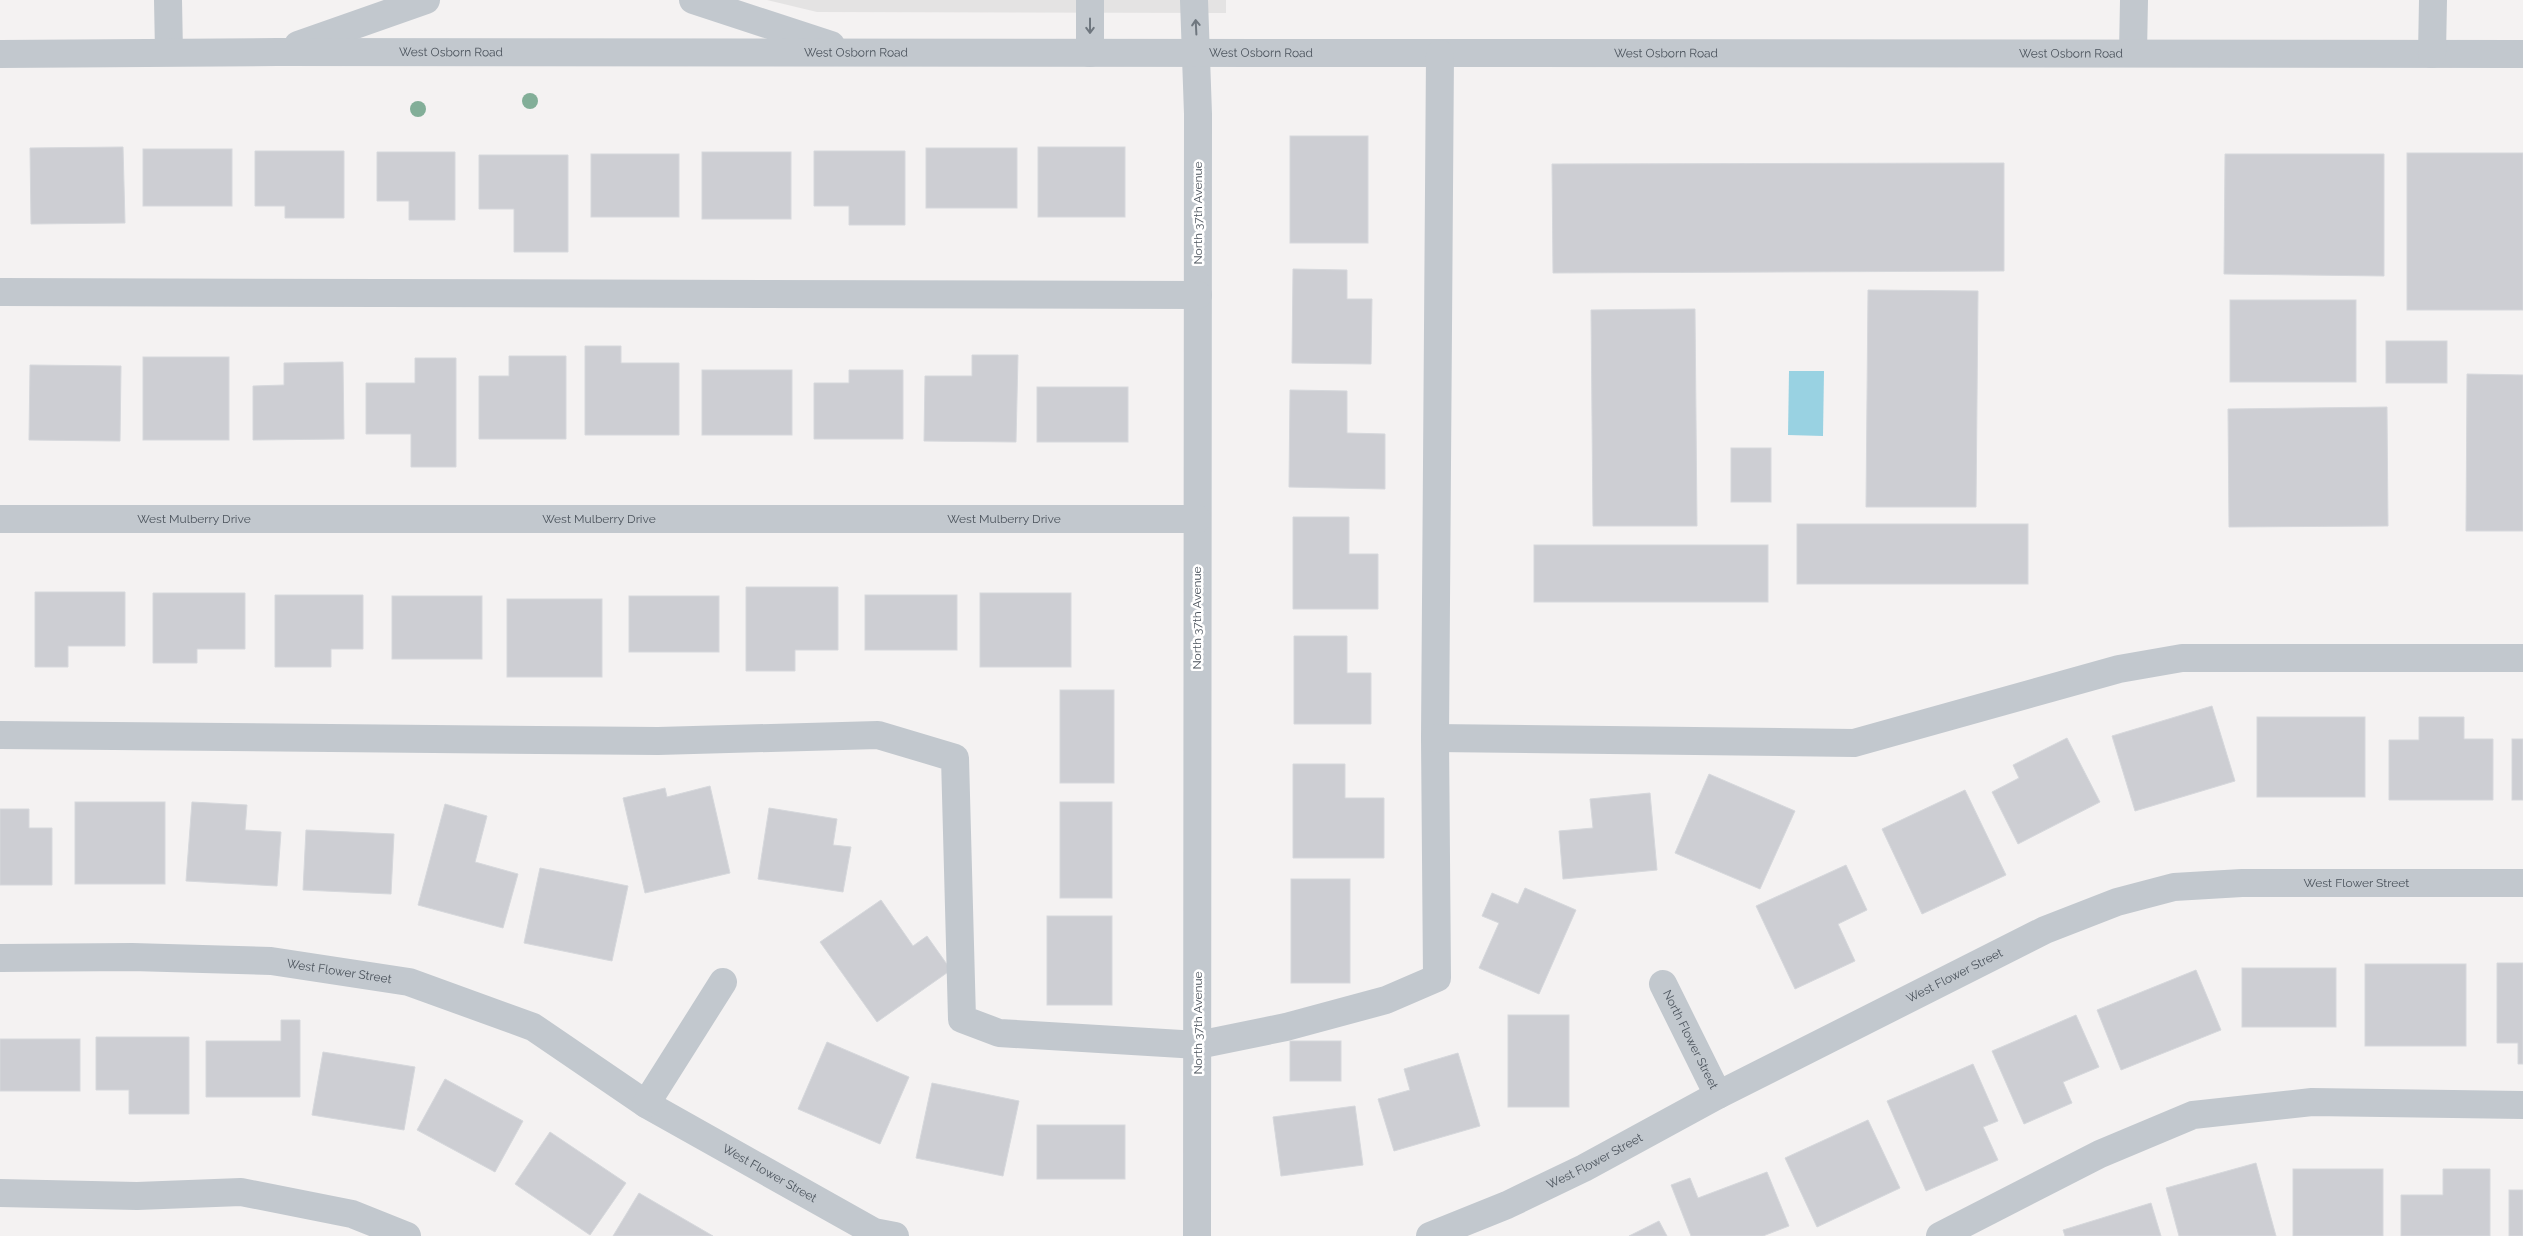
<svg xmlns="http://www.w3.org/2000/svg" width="2523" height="1236" viewBox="0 0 2523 1236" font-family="Raleway,sans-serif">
<rect width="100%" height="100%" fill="#f4f2f2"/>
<path fill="#e4e3e3" d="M767,0H1226V13L817,12Z"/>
<path fill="#99d2e2" d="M1789,371H1824L1823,436L1788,435Z"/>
<g fill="#cdced3" stroke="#d6d8dc">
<rect x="1290" y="136" width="78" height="107"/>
<path d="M123,147L125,223L31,224L30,148Z"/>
<rect x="1038" y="147" width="87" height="70"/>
<rect x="926" y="148" width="91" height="60"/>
<rect x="143" y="149" width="89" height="57"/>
<path d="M255,151H344V218H285V206H255Z"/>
<path d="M814,151H905V225H849V206H814Z"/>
<path d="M377,152H455V220H409V201H377Z"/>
<rect x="702" y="152" width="89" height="67"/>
<rect x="2407" y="153" width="116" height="157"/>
<rect x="591" y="154" width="88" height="63"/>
<path d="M2225,154H2384V276L2224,274Z"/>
<path d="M479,155H568V252H514V209H479Z"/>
<path d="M2004,163V271L1553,273L1552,164Z"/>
<path d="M1293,269L1347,270V299H1372L1371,364L1292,363Z"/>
<path d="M1868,290L1978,291L1976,507H1866Z"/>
<rect x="2230" y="300" width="126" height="82"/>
<path d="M1695,309L1697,526H1593L1591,310Z"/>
<rect x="2386" y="341" width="61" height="42"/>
<path d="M585,346H621V363H679V435H585Z"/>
<path d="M972,355H1018L1016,442L924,441L925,376H972Z"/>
<path d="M509,356H566V439H479V376H509Z"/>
<rect x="143" y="357" width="86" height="83"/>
<path d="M415,358H456V467H411V434H366V383H415Z"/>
<path d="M343,362L344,439L253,440V386L284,385V363Z"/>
<path d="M30,365L121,366L120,441L29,440Z"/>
<rect x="702" y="370" width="90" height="65"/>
<path d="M849,370H903V439H814V383H849Z"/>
<path d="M2467,374L2523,375V531H2466Z"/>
<rect x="1037" y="387" width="91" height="55"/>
<path d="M1290,390L1347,391V433L1385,434V489L1289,487Z"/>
<path d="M2387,407L2388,526L2229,527L2228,409Z"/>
<rect x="1731" y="448" width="40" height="54"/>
<path d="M1293,517H1349V554H1378V609H1293Z"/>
<rect x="1797" y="524" width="231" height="60"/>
<rect x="1534" y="545" width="234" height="57"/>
<path d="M746,587H838V650H795V671H746Z"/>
<path d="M35,592H125V646H68V667H35Z"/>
<path d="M153,593H245V649H197V663H153Z"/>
<rect x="980" y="593" width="91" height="74"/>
<path d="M275,595H363V649H331V667H275Z"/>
<rect x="865" y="595" width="92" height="55"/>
<rect x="392" y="596" width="90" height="63"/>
<rect x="629" y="596" width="90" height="56"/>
<rect x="507" y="599" width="95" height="78"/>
<path d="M1294,636H1347V673H1371V724H1294Z"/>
<rect x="1060" y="690" width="54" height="93"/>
<path d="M2212,706L2235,781L2135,811L2112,736Z"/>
<rect x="2257" y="717" width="108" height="80"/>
<path d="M2419,717H2464V739H2493V800H2389V740H2419Z"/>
<path d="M2067,738L2100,802L2018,844L1992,792L2019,778L2013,765Z"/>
<rect x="2512" y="739" width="11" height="61"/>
<path d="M1293,764H1345V798H1384V858H1293Z"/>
<path d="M1709,774L1795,811L1760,889L1675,853Z"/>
<path d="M710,786L730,873L645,893L623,798L665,788L667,797Z"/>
<path d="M1965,790L2006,875L1922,914L1882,829Z"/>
<path d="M1650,793L1657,870L1563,879L1559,831L1593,828L1590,799Z"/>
<rect x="75" y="802" width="90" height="82"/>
<path d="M192,802L247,805L245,830L281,832L277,886L186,881Z"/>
<rect x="1060" y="802" width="52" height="96"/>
<path d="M445,804L487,816L475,862L518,874L503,928L418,905Z"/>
<path d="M769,808L837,819L833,845L851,847L843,892L758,879Z"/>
<path d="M0,809H29V828H52V885H0Z"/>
<path d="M306,830L394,834L391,894L303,890Z"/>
<path d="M1846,865L1867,910L1838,924L1855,961L1795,989L1756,906Z"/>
<path d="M540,868L628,886L612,961L524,943Z"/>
<rect x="1291" y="879" width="59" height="104"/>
<path d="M1525,888L1576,910L1539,994L1479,968L1499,923L1482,916L1492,893L1518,904Z"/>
<path d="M881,900L913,946L927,936L951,970L877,1022L820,942Z"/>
<rect x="1047" y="916" width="65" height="89"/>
<path d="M2497,963H2523V1064H2518V1043H2497Z"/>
<rect x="2365" y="964" width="101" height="82"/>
<rect x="2242" y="968" width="94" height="59"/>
<path d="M2196,970L2221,1030L2121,1070L2097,1010Z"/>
<rect x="1508" y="1015" width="61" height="92"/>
<path d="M2076,1015L2099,1067L2063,1082L2072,1103L2024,1124L1992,1051Z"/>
<path d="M281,1020H300V1097H206V1041H281Z"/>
<path d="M96,1037H189V1114H129V1090H96Z"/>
<rect x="0" y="1039" width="80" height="52"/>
<rect x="1290" y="1041" width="51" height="40"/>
<path d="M827,1042L909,1077L880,1144L798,1109Z"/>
<path d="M323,1052L415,1067L404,1130L312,1115Z"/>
<path d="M1458,1053L1480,1126L1394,1151L1378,1099L1410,1090L1404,1069Z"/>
<path d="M1973,1064L1998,1121L1983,1127L1998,1160L1926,1191L1887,1101Z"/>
<path d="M445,1079L523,1121L495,1172L417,1130Z"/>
<path d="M932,1083L1019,1101L1003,1176L916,1158Z"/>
<path d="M1355,1106L1363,1165L1281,1176L1273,1117Z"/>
<path d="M1868,1120L1900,1188L1817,1227L1785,1158Z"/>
<rect x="1037" y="1125" width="88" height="54"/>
<path d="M550,1132L626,1183L590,1235L515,1184Z"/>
<path d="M2256,1163L2276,1236H2179L2166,1188Z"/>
<rect x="2293" y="1169" width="90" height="67"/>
<path d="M2443,1169H2490V1236H2401V1195H2443Z"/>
<path d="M1767,1172L1789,1226L1763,1236H1691L1671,1185L1690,1178L1698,1198Z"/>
<rect x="2509" y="1190" width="14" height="46"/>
<path d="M639,1193L713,1236H613Z"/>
<path d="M2151,1203L2161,1236H2065L2063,1230Z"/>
<path d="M1659,1221L1667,1236H1629Z"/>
</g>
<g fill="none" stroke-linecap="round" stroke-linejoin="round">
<g stroke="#c2c8ce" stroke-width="28">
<path d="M168,0L169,52"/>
<path d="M693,0L831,45"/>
<path d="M1090,0V53"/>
<path d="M1194,0L1198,114L1197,1236"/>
<path d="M298,45L426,0"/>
<path d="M2133,53L2134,0"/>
<path id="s1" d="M0,54L277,52L2523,54"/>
<path d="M2432,54L2433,0"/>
<path d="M0,292L1198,295"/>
<path id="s2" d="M0,519H1197"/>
<path d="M0,735L658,741L878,735L955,758L962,1019L999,1033L1198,1045L1286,1027L1386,1000L1437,978L1435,738L1440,54"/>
<path d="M1435,738L1854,743L2119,669L2182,658H2523"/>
<path id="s3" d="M0,958L132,957L271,961L409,982L533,1027L646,1104L874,1232L895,1236"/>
<path id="s4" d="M1663,984L1718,1095"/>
<path d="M646,1104L723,982"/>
<path d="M0,1193L137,1196L241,1192L352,1214L407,1236"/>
<path id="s5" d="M1430,1236L1507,1205L1584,1168L1718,1095L2045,930L2117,902L2174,887L2242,883H2523"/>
<path d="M1940,1236L2100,1154L2193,1115L2312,1102L2523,1105"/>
</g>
</g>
<g fill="#82ae98">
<circle cx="530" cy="101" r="8"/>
<circle cx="418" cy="109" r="8"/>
</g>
<defs><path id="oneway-shaft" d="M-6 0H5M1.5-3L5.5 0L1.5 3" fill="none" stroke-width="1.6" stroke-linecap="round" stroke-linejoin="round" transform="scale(1.25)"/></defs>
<g stroke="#6f777f">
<use href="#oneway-shaft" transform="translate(1090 26) rotate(90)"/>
<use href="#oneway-shaft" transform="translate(1196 27) rotate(-93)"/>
</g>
<g text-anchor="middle" stroke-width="5" stroke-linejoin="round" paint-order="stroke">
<g font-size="12" fill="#4c545d" stroke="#fff">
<text dy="4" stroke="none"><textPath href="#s1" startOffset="451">West Osborn Road</textPath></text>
<text dy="4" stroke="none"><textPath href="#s1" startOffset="856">West Osborn Road</textPath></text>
<text dy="4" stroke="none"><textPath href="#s1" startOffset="1261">West Osborn Road</textPath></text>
<text dy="4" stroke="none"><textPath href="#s1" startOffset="1666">West Osborn Road</textPath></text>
<text dy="4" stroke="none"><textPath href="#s1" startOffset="2071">West Osborn Road</textPath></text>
<text transform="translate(1198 213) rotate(-90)" y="4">North 37th Avenue</text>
<text dy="4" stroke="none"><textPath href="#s2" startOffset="194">West Mulberry Drive</textPath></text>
<text dy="4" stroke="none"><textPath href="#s2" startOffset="599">West Mulberry Drive</textPath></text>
<text dy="4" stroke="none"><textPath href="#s2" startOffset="1004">West Mulberry Drive</textPath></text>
<text transform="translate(1197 618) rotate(-90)" y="4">North 37th Avenue</text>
<text dy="4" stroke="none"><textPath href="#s5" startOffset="1006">West Flower Street</textPath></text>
<text dy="4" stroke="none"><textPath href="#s3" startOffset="340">West Flower Street</textPath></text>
<text dy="4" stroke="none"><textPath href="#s5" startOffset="586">West Flower Street</textPath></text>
<text transform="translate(1198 1023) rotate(-90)" y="4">North 37th Avenue</text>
<text dy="4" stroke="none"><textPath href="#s4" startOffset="62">North Flower Street</textPath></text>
<text dy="4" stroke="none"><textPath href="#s5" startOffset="181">West Flower Street</textPath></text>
<text dy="4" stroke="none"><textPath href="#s3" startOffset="821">West Flower Street</textPath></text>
</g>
</g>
</svg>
